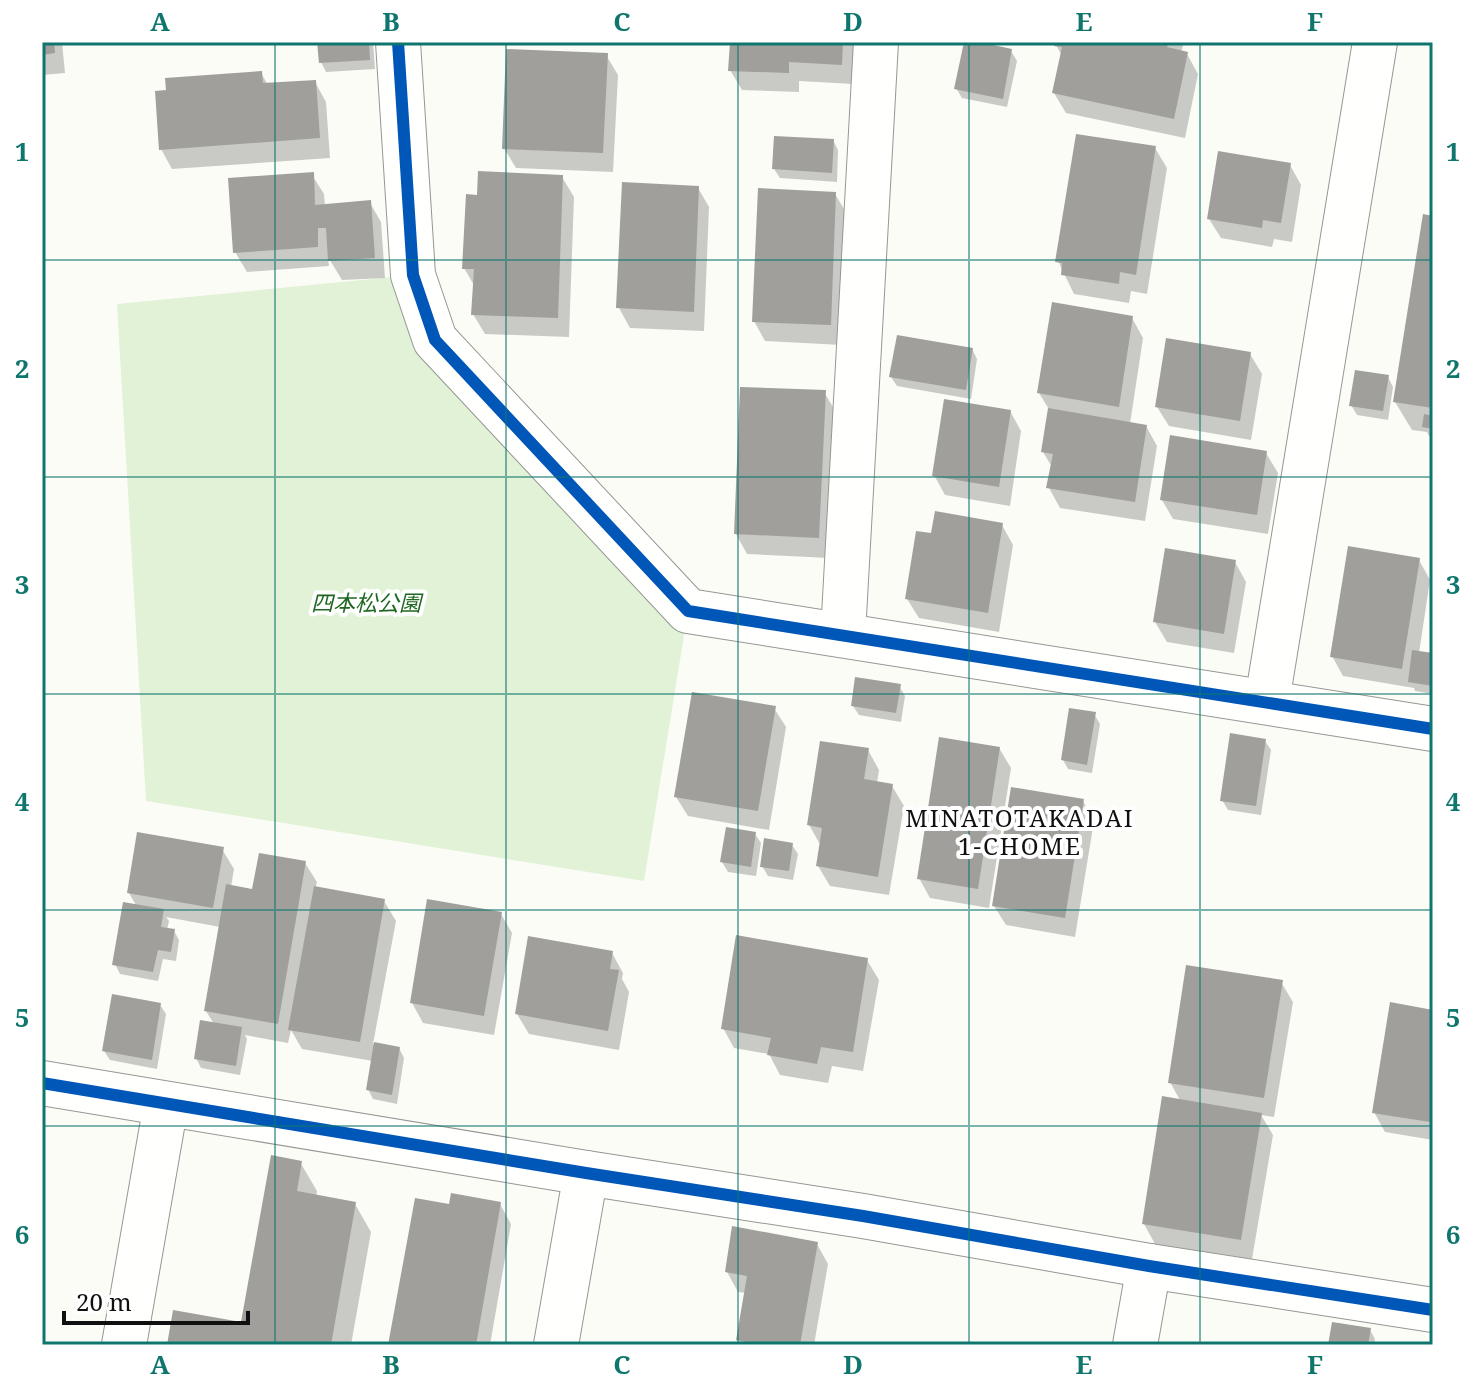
<svg xmlns="http://www.w3.org/2000/svg" width="1475" height="1387" viewBox="0 0 1475 1387" font-family="'Noto Serif','Noto Sans JP',serif">
<rect width="100%" height="100%" fill="#fcfcf7"/>
<path fill="#e1f2d7" d="M413,275L435,340L688,611L644,881L146,801L117,304Z"/>
<g fill="#0003">
<path d="M42,42H62L65,73L42,75Z"/>
<path d="M319,42H373L375,69L326,72L321,62Z"/>
<path d="M731,42H854L853,84L799,81V92L742,90L730,70Z"/>
<path d="M966,42L1011,51L1017,61L1007,107L962,98L956,88Z"/>
<path d="M1057,42H1181L1183,45L1181,53L1187,54L1198,74L1185,138L1066,113L1054,93L1062,56L1056,45Z"/>
<path d="M606,55L618,75L613,172L516,168L504,148Z"/>
<path d="M261,73L268,85L315,82L326,102L330,158L172,169L161,149Z"/>
<path d="M833,140L838,150L837,182L780,178L774,169Z"/>
<path d="M1155,148L1167,168L1147,294L1131,291L1129,303L1074,294L1058,261Z"/>
<path d="M1290,165L1301,185L1292,242L1274,239L1272,247L1221,238L1209,219Z"/>
<path d="M312,175L324,194L325,206L370,203L381,222L385,278L342,280L328,257L329,266L247,272L235,252Z"/>
<path d="M562,177L574,197L569,337L485,334L473,314L475,287L464,268L479,197Z"/>
<path d="M698,188L709,207L704,331L630,328L619,308Z"/>
<path d="M835,194L847,214L842,345L765,341L754,321Z"/>
<path d="M1433,218V437L1429,436L1427,432L1412,430L1395,402Z"/>
<path d="M1132,318L1143,338L1130,424L1146,426L1157,446L1145,521L1060,508L1049,488L1052,467L1043,452L1050,411L1039,393Z"/>
<path d="M972,349L977,359L971,399L897,386L891,377Z"/>
<path d="M1250,354L1262,374L1251,440L1169,426L1157,407Z"/>
<path d="M1388,377L1393,387L1388,420L1357,415L1351,405Z"/>
<path d="M824,392L836,412L829,558L747,554L736,534Z"/>
<path d="M1010,411L1021,431L1010,506L945,495L934,475Z"/>
<path d="M1266,453L1278,473L1268,534L1173,519L1162,500Z"/>
<path d="M1002,525L1013,545L999,632L919,618L907,599Z"/>
<path d="M1419,560L1430,580L1419,653L1433,655V694L1415,691L1414,688L1343,676L1332,656Z"/>
<path d="M1235,562L1246,582L1234,653L1167,642L1155,622Z"/>
<path d="M899,686L905,696L901,722L859,715L853,706Z"/>
<path d="M774,708L786,727L769,830L688,816L676,797Z"/>
<path d="M1094,714L1100,724L1092,773L1068,769L1063,760Z"/>
<path d="M1265,741L1271,750L1261,815L1228,810L1222,800Z"/>
<path d="M999,748L1011,768L989,908L930,898L919,878Z"/>
<path d="M868,750L879,770L877,783L892,786L904,806L889,895L830,886L818,866L821,846L809,825Z"/>
<path d="M1083,801L1094,821L1075,937L1006,925L994,906Z"/>
<path d="M755,834L761,843L756,876L728,872L722,862Z"/>
<path d="M792,845L798,854L793,880L768,876L762,866Z"/>
<path d="M222,849L234,869L231,887L254,891L305,863L317,882L315,889L384,901L396,921L373,1044L399,1048L404,1058L397,1104L373,1099L368,1089L373,1061L302,1049L291,1030L288,1043L245,1035L247,1039L240,1075L201,1068L196,1058L214,1024L206,1011L220,927L166,917L169,921L167,930L174,931L179,940L176,961L163,959L158,981L120,974L115,964L137,907L129,893Z"/>
<path d="M501,914L512,933L494,1035L423,1023L412,1003Z"/>
<path d="M612,953L623,973L622,979L629,992L619,1050L529,1034L517,1014Z"/>
<path d="M867,960L879,980L863,1071L832,1066L828,1083L780,1075L769,1054L734,1048L723,1028Z"/>
<path d="M1281,982L1293,1002L1274,1117L1261,1115L1273,1135L1252,1259L1155,1244L1144,1224L1181,1102L1170,1082Z"/>
<path d="M160,1005L166,1014L157,1069L110,1060L104,1051Z"/>
<path d="M1433,1012V1140L1385,1132L1374,1112Z"/>
<path d="M300,1162L317,1191L316,1197L355,1204L371,1232L351,1345H169L243,1324Z"/>
<path d="M500,1204L511,1224L490,1345H390Z"/>
<path d="M817,1244L828,1264L814,1345H741L738,1340L746,1293L738,1292L727,1272Z"/>
<path d="M1370,1330L1375,1339L1374,1345H1330Z"/>
</g>
<g fill="#a09f9c">
<path d="M42,42H54L55,53L42,55Z"/>
<path d="M317,42H369L370,60L319,63Z"/>
<path d="M730,42H843L842,65L789,62V73L728,71Z"/>
<path d="M964,42H979L1012,49L1003,99L954,89Z"/>
<path d="M1055,42H1169L1167,47L1188,52L1174,119L1052,93L1062,47L1054,46Z"/>
<path d="M506,49L608,53L603,153L502,149Z"/>
<path d="M262,71L263,83L316,80L320,138L159,150L155,91L166,90L165,78Z"/>
<path d="M1076,134L1156,146L1136,275L1120,272L1119,284L1061,275L1062,263L1055,262Z"/>
<path d="M774,136L834,139L832,173L772,169Z"/>
<path d="M1218,151L1291,163L1281,223L1263,220L1262,228L1207,219Z"/>
<path d="M478,171L563,175L558,318L471,315L474,269H462L466,194L477,195Z"/>
<path d="M314,172L315,205L371,200L375,258L328,261L326,228H318V247L233,253L228,178Z"/>
<path d="M622,182L699,186L694,312L616,308Z"/>
<path d="M758,188L836,192L831,325L752,322Z"/>
<path d="M1423,214L1433,216V408L1393,402Z"/>
<path d="M1052,302L1133,316L1119,407L1037,393Z"/>
<path d="M897,335L973,348L966,390L889,377Z"/>
<path d="M1166,338L1251,352L1240,421L1155,407Z"/>
<path d="M1355,370L1389,375L1383,411L1349,406Z"/>
<path d="M740,387L826,390L819,538L734,534Z"/>
<path d="M944,399L1011,410L999,487L932,476Z"/>
<path d="M1048,408L1147,425L1135,502L1046,488L1053,454L1041,452Z"/>
<path d="M1424,414L1433,416V429L1422,427Z"/>
<path d="M1170,435L1267,451L1257,515L1160,500Z"/>
<path d="M935,511L1003,523L988,613L905,599L916,531L931,533Z"/>
<path d="M1348,546L1420,558L1402,669L1330,657Z"/>
<path d="M1165,548L1236,560L1224,634L1153,622Z"/>
<path d="M1412,650L1433,653V686L1408,682Z"/>
<path d="M855,677L901,684L896,713L851,706Z"/>
<path d="M692,692L776,706L758,811L674,797Z"/>
<path d="M1069,708L1096,712L1087,765L1061,760Z"/>
<path d="M1230,733L1266,739L1256,806L1220,801Z"/>
<path d="M939,737L1000,747L978,889L917,879Z"/>
<path d="M820,741L869,748L864,779L893,784L878,877L816,866L822,828L807,825Z"/>
<path d="M1011,787L1084,799L1065,918L992,906Z"/>
<path d="M726,827L756,832L751,867L720,862Z"/>
<path d="M137,832L224,847L213,908L127,893Z"/>
<path d="M764,838L793,843L789,871L760,867Z"/>
<path d="M259,853L306,861L278,1024L204,1011L226,884L252,889Z"/>
<path d="M314,886L385,899L360,1042L288,1030Z"/>
<path d="M427,899L502,912L484,1016L410,1003Z"/>
<path d="M123,902L164,909L161,927L175,929L171,952L158,950L153,972L112,965Z"/>
<path d="M736,935L868,958L853,1052L821,1047L817,1064L767,1055L771,1038L721,1029Z"/>
<path d="M528,936L613,951L610,969L619,970L608,1031L515,1014Z"/>
<path d="M1186,965L1283,980L1264,1098L1168,1083Z"/>
<path d="M112,994L161,1003L152,1060L102,1051Z"/>
<path d="M1390,1002L1433,1010V1101L1430,1122L1372,1113Z"/>
<path d="M200,1020L242,1027L236,1066L194,1059Z"/>
<path d="M374,1042L400,1047L392,1095L366,1090Z"/>
<path d="M1162,1096L1262,1113L1241,1240L1142,1224Z"/>
<path d="M271,1155L302,1161L297,1191L356,1202L331,1345H167L173,1310L241,1322Z"/>
<path d="M451,1193L501,1202L476,1345H388L415,1198L449,1204Z"/>
<path d="M732,1226L818,1242L800,1345H763L736,1340L747,1276L725,1272Z"/>
<path d="M1332,1322L1371,1328L1368,1345H1328Z"/>
</g>
<g fill="none" stroke-linecap="round" stroke-linejoin="round">
<g stroke="#969694" stroke-width="46">
<g id="minor">
<path d="M398,42L413,275L435,340L688,611L1433,729"/>
<path d="M843,634L876,42"/>
<path d="M1267,701L1375,42"/>
<path d="M42,1083L586,1173L863,1216L1149,1266L1433,1310"/>
<path d="M124,1345L166,1104"/>
<path d="M556,1345L586,1173"/>
<path d="M1135,1345L1149,1266"/>
</g>
</g>
<use href="#minor" stroke="#fffffe" stroke-width="44"/>
<g stroke="#fff" stroke-width="17">
<g id="cycleway">
<path d="M398,42L413,275L435,340L688,611L1433,729"/>
<path d="M42,1083L586,1173L863,1216L1149,1266L1433,1310"/>
</g>
</g>
<use href="#cycleway" stroke="#0057b8" stroke-width="12"/>
</g>
<path fill="none" stroke="#0f766e" stroke-width="2" stroke-opacity="0.55" d="M275,42V1345M506,42V1345M738,42V1345M969,42V1345M1200,42V1345M42,260H1433M42,477H1433M42,694H1433M42,910H1433M42,1126H1433"/>
<g text-anchor="middle" stroke-width="8" stroke-linejoin="round" paint-order="stroke">
<g font-size="22" font-style="italic" fill="#206821" stroke="#fff">
<text x="366" y="611">四本松公園</text>
</g>
<g font-size="24" letter-spacing="2" fill="#101010" stroke="#fff">
<text x="1020" y="827">MINATOTAKADAI<tspan x="1020" dy="28">1-CHOME</tspan></text>
</g>
</g>
<rect width="1475" height="1387" fill="none" stroke="#ffffff" stroke-width="88"/>
<path d="M64 1311v12h184v-12" fill="none" stroke="#101010" stroke-width="4"/>
<text x="76" y="1311" font-size="24" fill="#101010" stroke="#ffffff" stroke-width="6" paint-order="stroke">20 m</text>
<rect x="44" y="44" width="1387" height="1299" fill="none" stroke="#0f766e" stroke-width="3"/>
<g font-size="26" text-anchor="middle" font-weight="bold" fill="#0f766e">
<text x="160" y="31">A</text>
<text x="391" y="31">B</text>
<text x="622" y="31">C</text>
<text x="853" y="31">D</text>
<text x="1084" y="31">E</text>
<text x="1315" y="31">F</text>
<text x="22" y="161">1</text>
<text x="1453" y="161">1</text>
<text x="22" y="378">2</text>
<text x="1453" y="378">2</text>
<text x="22" y="594">3</text>
<text x="1453" y="594">3</text>
<text x="22" y="811">4</text>
<text x="1453" y="811">4</text>
<text x="22" y="1027">5</text>
<text x="1453" y="1027">5</text>
<text x="22" y="1244">6</text>
<text x="1453" y="1244">6</text>
<text x="160" y="1374">A</text>
<text x="391" y="1374">B</text>
<text x="622" y="1374">C</text>
<text x="853" y="1374">D</text>
<text x="1084" y="1374">E</text>
<text x="1315" y="1374">F</text>
</g>
</svg>
